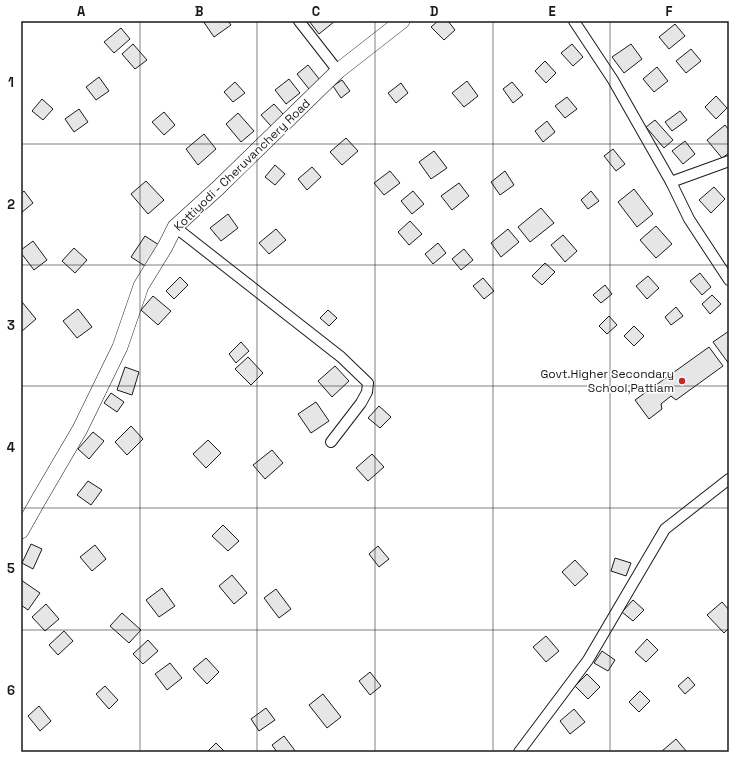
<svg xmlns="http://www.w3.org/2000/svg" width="750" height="773" viewBox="0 0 750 773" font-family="'Space Grotesk',sans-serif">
<rect width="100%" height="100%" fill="#fff"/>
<g fill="#e6e6e6" stroke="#1a1a1a">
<path d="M203,21H228L231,25L214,37Z"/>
<path d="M309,21H335L319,34Z"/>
<path d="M438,21H448L455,30L444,40L431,27Z"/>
<path d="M675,24L685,36L669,49L659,37Z"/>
<path d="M121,28L130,39L114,53L104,42Z"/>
<path d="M133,44L147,60L135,69L122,54Z"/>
<path d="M572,44L583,57L573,66L561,53Z"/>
<path d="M631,44L642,59L624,73L612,57Z"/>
<path d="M691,49L701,61L686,73L676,61Z"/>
<path d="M545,61L556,73L546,83L535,71Z"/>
<path d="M308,65L320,80L309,89L297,74Z"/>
<path d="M657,67L668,81L654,92L643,79Z"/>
<path d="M99,77L109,91L96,100L86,87Z"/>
<path d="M289,79L300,93L286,104L275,90Z"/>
<path d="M342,80L350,91L341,98L333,86Z"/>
<path d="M467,81L478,96L464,107L452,93Z"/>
<path d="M235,82L245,93L233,102L224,92Z"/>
<path d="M512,82L523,95L513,103L503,89Z"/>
<path d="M401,83L408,93L396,103L388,93Z"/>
<path d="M716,96L727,108L716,119L705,107Z"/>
<path d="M567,97L577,109L565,118L555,106Z"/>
<path d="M42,99L53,109L43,120L32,111Z"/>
<path d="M274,104L284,115L271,126L261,115Z"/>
<path d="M79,109L88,122L74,132L65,119Z"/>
<path d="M680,111L687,120L672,131L665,122Z"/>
<path d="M164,112L175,125L164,135L152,122Z"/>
<path d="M238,113L254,131L241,142L226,124Z"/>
<path d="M655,120L673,140L664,148L646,127Z"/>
<path d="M547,121L555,132L543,142L535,131Z"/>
<path d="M725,125L729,130V153L722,158L707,140Z"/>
<path d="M204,134L216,149L198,165L186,149Z"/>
<path d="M346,138L358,151L342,165L330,152Z"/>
<path d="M685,141L695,154L683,164L672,151Z"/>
<path d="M613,149L625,164L616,171L604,156Z"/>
<path d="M434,151L447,168L431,179L419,162Z"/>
<path d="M275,165L285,174L275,185L265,177Z"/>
<path d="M312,167L321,177L307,190L298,179Z"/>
<path d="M390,171L400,183L384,195L374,183Z"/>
<path d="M505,171L514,185L500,195L491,182Z"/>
<path d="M146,181L164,200L148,214L131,194Z"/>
<path d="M459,183L469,196L452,210L441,196Z"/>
<path d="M714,187L725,199L711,213L699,200Z"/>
<path d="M634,189L653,214L637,227L618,202Z"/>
<path d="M24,191L33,203L21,213V194Z"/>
<path d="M413,191L424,204L412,214L401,201Z"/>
<path d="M591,191L599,201L588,209L581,200Z"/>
<path d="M541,208L554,223L530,242L518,227Z"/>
<path d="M228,214L238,228L221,241L210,228Z"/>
<path d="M410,221L422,234L409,245L398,232Z"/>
<path d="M656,226L672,244L656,258L640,240Z"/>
<path d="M276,229L286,240L269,254L259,243Z"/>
<path d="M508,229L519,242L501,257L491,243Z"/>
<path d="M563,235L577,251L565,262L551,245Z"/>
<path d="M145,236L159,245L145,266L131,257Z"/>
<path d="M33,241L47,260L34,270L21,253V250Z"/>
<path d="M438,243L446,253L433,264L425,254Z"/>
<path d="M74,248L87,260L75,273L62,261Z"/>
<path d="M464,249L473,260L461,270L452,259Z"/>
<path d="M545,263L555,272L542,285L532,276Z"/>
<path d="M700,273L711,287L702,295L690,281Z"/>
<path d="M648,276L659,288L647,299L636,286Z"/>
<path d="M180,277L188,285L174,299L166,291Z"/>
<path d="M483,278L494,291L484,299L473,286Z"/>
<path d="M605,285L612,294L601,303L593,295Z"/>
<path d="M712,295L721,304L710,314L702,304Z"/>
<path d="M153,296L171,311L158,325L141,310Z"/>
<path d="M22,302L36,319L21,332V303Z"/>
<path d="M676,307L683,316L671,325L665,317Z"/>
<path d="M78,309L92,327L77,338L63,321Z"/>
<path d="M328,310L337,318L329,326L320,318Z"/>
<path d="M609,316L617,325L607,334L599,326Z"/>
<path d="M634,326L644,336L634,346L624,336Z"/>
<path d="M729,331V364L713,342Z"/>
<path d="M241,342L249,351L236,363L229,354Z"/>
<path d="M709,347L723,366L676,400L671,396L661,404L662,409L649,419L635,400Z"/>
<path d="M248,357L263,373L251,385L235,369Z"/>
<path d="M335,366L349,381L332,397L318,381Z"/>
<path d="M125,367L139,372L132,395L117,390Z"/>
<path d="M111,393L124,402L117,412L104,403Z"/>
<path d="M316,402L329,421L311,433L298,414Z"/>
<path d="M379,406L391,417L380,428L368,418Z"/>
<path d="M131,426L143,439L127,455L115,442Z"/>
<path d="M93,432L104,441L89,459L78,449Z"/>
<path d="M208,440L221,453L206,468L193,454Z"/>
<path d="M272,450L283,463L265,479L253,465Z"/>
<path d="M372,454L384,467L368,481L356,468Z"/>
<path d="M88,481L102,490L91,505L77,495Z"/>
<path d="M223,525L239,541L228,551L212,536Z"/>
<path d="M31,544L42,549L33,569L22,563Z"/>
<path d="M95,545L106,559L92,571L80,557Z"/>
<path d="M378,546L389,559L379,567L369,554Z"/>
<path d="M615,558L631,563L626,576L611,571Z"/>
<path d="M575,560L588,574L575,586L562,572Z"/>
<path d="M232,575L247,593L234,604L219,586Z"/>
<path d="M21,580L40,593L28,610L21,605Z"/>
<path d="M162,588L175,606L159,617L146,600Z"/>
<path d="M276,589L291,609L279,618L264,598Z"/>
<path d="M633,600L644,610L633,621L622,612Z"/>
<path d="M722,602L729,610V628L724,633L707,615Z"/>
<path d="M46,604L59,619L45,631L32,617Z"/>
<path d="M122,613L141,630L129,643L110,626Z"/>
<path d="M64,631L73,641L58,655L49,645Z"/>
<path d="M546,636L559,651L546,662L533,647Z"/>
<path d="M647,639L658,650L646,662L635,652Z"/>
<path d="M148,640L158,651L143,664L133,654Z"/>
<path d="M602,651L615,660L608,671L594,663Z"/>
<path d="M206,658L219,672L207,684L193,669Z"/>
<path d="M170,663L182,678L167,690L155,674Z"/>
<path d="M370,672L381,686L370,695L359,681Z"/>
<path d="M587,674L600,687L588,699L575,686Z"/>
<path d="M688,677L695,685L685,694L678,686Z"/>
<path d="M105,686L118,700L109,709L96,694Z"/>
<path d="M640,691L650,701L639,712L629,702Z"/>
<path d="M323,694L341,717L327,728L309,705Z"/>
<path d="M39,706L51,721L40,731L28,716Z"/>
<path d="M266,708L275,720L259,731L251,719Z"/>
<path d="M574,709L585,722L570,734L560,721Z"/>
<path d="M284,736L296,752H277L272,745Z"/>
<path d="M676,739L687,752H663L662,751Z"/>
<path d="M216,743L225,752H207Z"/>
</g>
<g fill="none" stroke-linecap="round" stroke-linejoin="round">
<g stroke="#1a1a1a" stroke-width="12">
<g id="minor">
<path d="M299,21L338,71"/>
<path d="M574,21L613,80L671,182L689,219L729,280"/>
<path d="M671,182L729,161"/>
<path d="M175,227L341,357L368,383L367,392L361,403L331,442"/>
<path d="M519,752L588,660L665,529L729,479"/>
</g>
</g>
<g stroke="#1a1a1a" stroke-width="16">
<path id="secondary" d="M21,531L39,499L80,429L120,347L141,286L165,247L175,227L218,188L338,71L402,21"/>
</g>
<use href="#minor" stroke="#fff" stroke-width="10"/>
<use href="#secondary" stroke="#fff" stroke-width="15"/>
</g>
<path fill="none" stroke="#1a1a1a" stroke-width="1" stroke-opacity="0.55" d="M140,21V752M257,21V752M375,21V752M493,21V752M610,21V752M21,144H729M21,265H729M21,386H729M21,508H729M21,630H729"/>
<circle fill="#c62828" stroke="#fff" stroke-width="1.5" cx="682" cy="381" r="4"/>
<g text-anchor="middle" stroke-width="3" stroke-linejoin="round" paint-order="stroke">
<g font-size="12" fill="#1a1a1a" stroke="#fff">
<text transform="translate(242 165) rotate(-44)" y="4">Kottiyodi - Cheruvanchery Road</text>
</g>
<g font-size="12" fill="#1a1a1a" stroke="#fff" text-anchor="end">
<text x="674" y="378">Govt.Higher Secondary<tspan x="674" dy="14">School,Pattiam</tspan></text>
</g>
</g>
<rect width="750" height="773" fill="none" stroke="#ffffff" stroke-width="44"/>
<rect x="22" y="22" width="706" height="729" fill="none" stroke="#1a1a1a" stroke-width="1.5"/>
<g font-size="13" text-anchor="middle" font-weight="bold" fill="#1a1a1a">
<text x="81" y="16">A</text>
<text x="199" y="16">B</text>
<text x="316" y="16">C</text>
<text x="434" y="16">D</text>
<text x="552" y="16">E</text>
<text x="669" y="16">F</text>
<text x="11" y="87">1</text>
<text x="11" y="209">2</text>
<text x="11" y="330">3</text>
<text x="11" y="452">4</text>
<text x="11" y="573">5</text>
<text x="11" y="695">6</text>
</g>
</svg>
